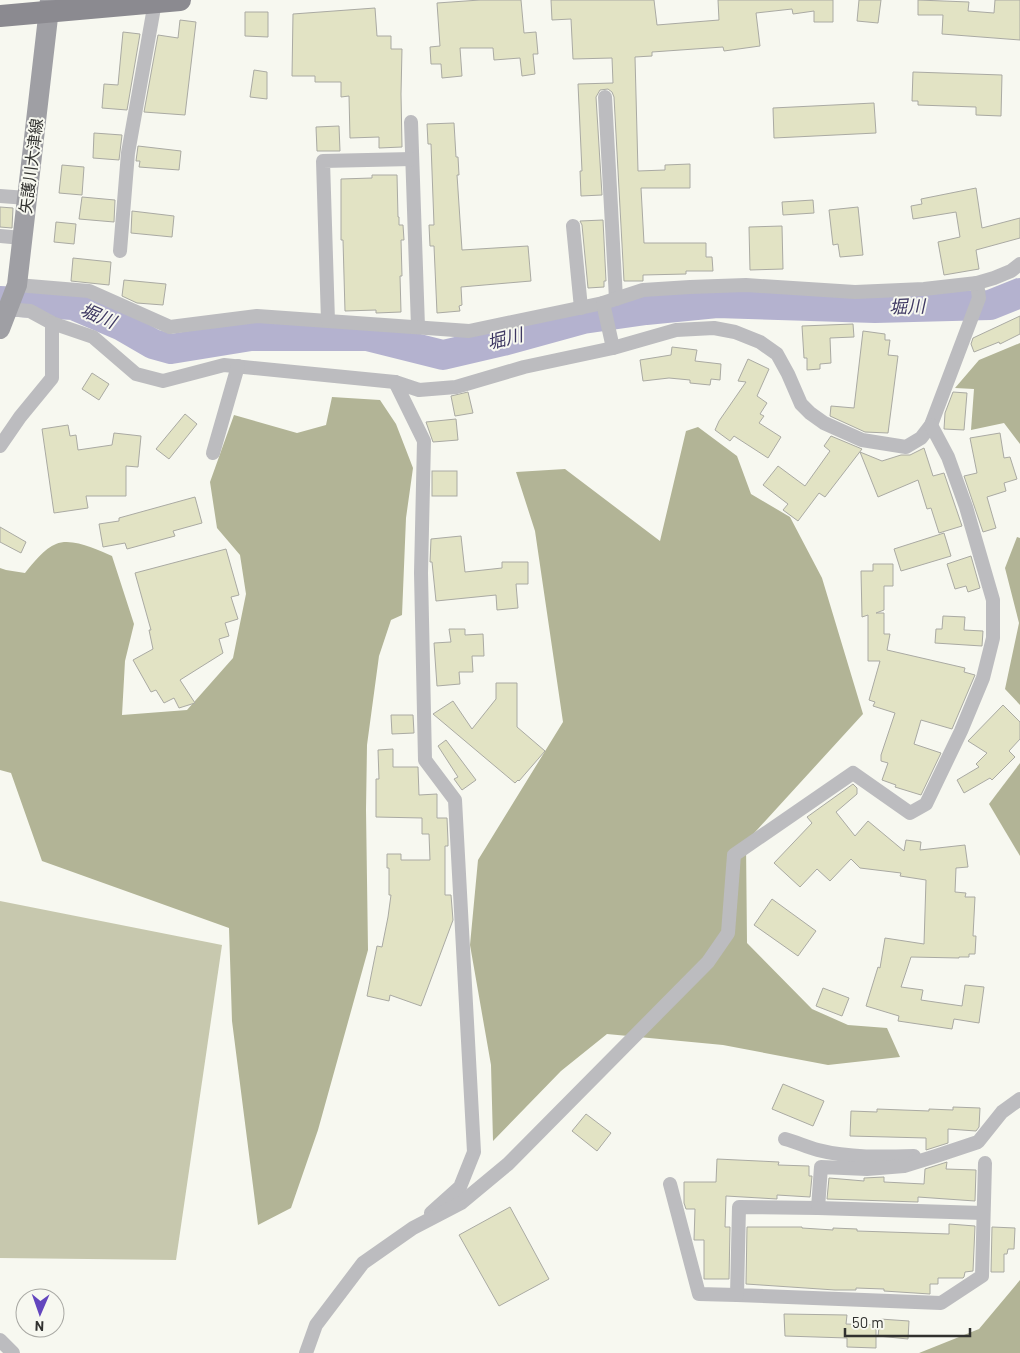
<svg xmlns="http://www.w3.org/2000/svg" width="1020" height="1353" viewBox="0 0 1020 1353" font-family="Barlow,'Noto Sans JP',sans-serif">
<rect width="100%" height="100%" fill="#f7f8f0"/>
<path fill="#c7c8ae" d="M0,901L222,945L176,1260L0,1258Z"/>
<g fill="#b2b496">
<path d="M1020,343V444L1004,423L971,430L974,389L955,388L979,360Z"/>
<path d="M332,397L380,400L396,424L413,468L406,518L402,615L391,620L379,656L367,745L366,810L368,950L318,1130L291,1208L258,1225L232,1021L229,928L42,861L11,773L0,770V568L6,570L25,573C33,563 45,548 56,544C72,537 98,550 112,556L134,624L125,661L122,715L187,710L233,658L246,594L240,555L217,528L210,482L234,415L297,433L326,425Z"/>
<path d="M698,427L737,456L751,494L790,517L822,578L863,714L746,842L747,943L812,1009L848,1025L887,1028L900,1057L828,1065L723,1045L607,1034L561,1071L493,1141L491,1065L470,945L478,860L563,722L535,531L516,472L565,469L660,541L686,431Z"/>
<path d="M1017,537L1020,538V705L1005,689L1019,623L1005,568Z"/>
<path d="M1020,763V856L989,804Z"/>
<path d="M1020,1280V1353H919L979,1329Z"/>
</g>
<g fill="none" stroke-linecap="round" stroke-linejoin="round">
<path stroke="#b4b2cf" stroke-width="30" d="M0,301L73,305L122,326L153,344L171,349L251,336H367L443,355L503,341L583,319L646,310L717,303L875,308L990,305L1020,293"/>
</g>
<g fill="#e2e3c4" stroke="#aaaaa3">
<path d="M480,0H521L524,33L536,32L538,54H533L535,74L522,76L520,58L494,60L493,48H460L462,76L442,78L441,64H431L430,47L440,46L437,3Z"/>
<path d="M551,0H654L657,25L719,20L718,0H833V22H814V11L793,14L792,9L756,13L760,46L724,51L723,47L652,52V56L635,57L638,171L665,170V165L690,164V188H641L644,243H706V257H712L713,271H686V274L643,275V281H624L614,97L612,92L608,89L600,90L596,97L602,195L581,196L580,171H582L578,84L613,83L612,58L573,59L571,19L552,20Z"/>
<path d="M859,0H881L878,23L857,21Z"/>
<path d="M918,0L969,2L968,11L994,13L995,0H1020V40L942,34L943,15H918Z"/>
<path d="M375,8L377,36H391V49H402L401,94L402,147L379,148V137L350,138L349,96L341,97V82H315V76H292L293,14Z"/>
<path d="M245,12H268V37L245,36Z"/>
<path d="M180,20L196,22L185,115L144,112L158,35L178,38Z"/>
<path d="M123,32L140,34L127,110L102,108L104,84L118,85Z"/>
<path d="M254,70L267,72V99L250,97Z"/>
<path d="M913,72L1002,75L1001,116L976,115V107L918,105V101H912Z"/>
<path d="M874,103L876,133L774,138L773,108Z"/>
<path d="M454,123L456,157H458L459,175H457L462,250L528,246L531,281L461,287L462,305L459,306L460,311L437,313L434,246H430L429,225H434L431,144H428L427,124Z"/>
<path d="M339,126L340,151H317L316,127Z"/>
<path d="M94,133L122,135L119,160L93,158Z"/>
<path d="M138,146L181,151L179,170L139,167L140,161H136Z"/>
<path d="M62,165L84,167L82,195L59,193Z"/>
<path d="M372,175H397L398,217H399V225H403L404,240H401L402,276H400L401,312L376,313V310L345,311L343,240H341V179L372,178Z"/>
<path d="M976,188L982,228L1020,218V238L976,250L979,269L944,275L938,242L960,237L956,212L913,219L911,206L922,204L921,199Z"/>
<path d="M82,197L115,200L114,222L79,219Z"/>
<path d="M813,200L814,213L783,215L782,202Z"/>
<path d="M0,207L13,208L12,228L0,227Z"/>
<path d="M858,207L863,255L840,257L838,244L833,245L829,210Z"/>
<path d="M132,211L174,216L172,237L131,233Z"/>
<path d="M603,220L606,281H604V287L588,288L582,225L580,221Z"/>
<path d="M56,222L76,224L74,244L54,242Z"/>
<path d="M782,226L783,269L750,270L749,227Z"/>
<path d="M73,258L111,262L109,285L71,281Z"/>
<path d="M124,280L166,284L163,305L137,303L122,296Z"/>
<path d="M1020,316V334L1000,344L999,342L974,352L971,344L973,338Z"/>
<path d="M853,324L854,337L830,338L831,363L820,364V369L807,370V358H804L802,326Z"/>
<path d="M863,331L885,334V340H890L888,355L898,356L888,433L865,432L830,416L831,406L854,408Z"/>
<path d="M672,347L697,350L695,361L721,364L720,380L711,379L710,385L690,383V380L669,378L643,381L640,360L671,355Z"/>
<path d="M748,359L769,369L757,396L767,403L760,414L764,416L759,423L781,437L768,458L734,436L730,441L715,430L719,421L746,382L738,381Z"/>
<path d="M92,373L109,384L99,400L82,389Z"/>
<path d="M468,392L473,413L455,416L451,396Z"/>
<path d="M953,392L967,393L964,430L944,429L945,413Z"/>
<path d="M185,414L197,424L169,459L156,449Z"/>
<path d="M456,419L458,440L433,442L426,422Z"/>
<path d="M68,425L70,436L76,435L78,450L112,445L114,433L141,436L138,467L126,466V496H86L88,508L54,513L42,429Z"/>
<path d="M1000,433L1004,458L1010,457L1017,479L1004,483L1006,491L987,497L996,528L983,532L964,476L977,473L970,438Z"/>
<path d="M831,436L862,449L825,497L819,493L798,521L783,510L788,504L763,485L778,466L805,486L830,451L824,446Z"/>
<path d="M924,448L933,476L944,473L962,526L939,533L931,508L927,509L918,480L878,497L860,452L882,461L901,455H910Z"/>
<rect x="432" y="471" width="25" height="25"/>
<path d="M195,497L202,523L173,531L175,536L127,549L125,543L103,547L99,524L119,521V518Z"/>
<path d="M0,527L26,542L21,553L0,542Z"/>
<path d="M944,533L951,556L901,571L894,549Z"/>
<path d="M461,536L465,572L502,568V562H528V584H516L518,608L497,610L496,595L436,601L432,562H430L431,539Z"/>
<path d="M226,549L239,595L231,597L238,619L225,623L229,636L219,639L223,653L180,680L195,703L179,708L174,698L164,703L156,690L151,692L133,660L153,649L149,630H151L135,573Z"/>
<path d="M971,556L980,588L968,592L966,586L955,589L947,564Z"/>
<path d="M873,564H893V586H884V610L876,613H884V634H890L887,650L965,668L964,672L975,675L952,729L921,720L914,744L941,753L921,795L895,787L896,785L882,780L888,763L881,761V755L895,713L873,706L875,702L869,700L880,661H868V615L862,617L861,571H873Z"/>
<path d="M943,616L965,617L964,630L983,631L982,646L935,643L936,629H942Z"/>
<path d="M449,629H465V635L483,634L484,656H472L473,672H459L460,684L437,686L434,643L451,642Z"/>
<path d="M496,683H517V727L545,751L519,781L518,780L515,783L433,714L453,701L472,729L496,699Z"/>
<path d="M1003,705L1020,722V739L1009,751L1015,757L992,780L990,778L964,793L957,780L979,767L976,764L987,753L968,741Z"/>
<path d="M391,715H413L414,733L392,734Z"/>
<path d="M446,740L476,780L462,790L454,779L458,777L438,746Z"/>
<path d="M393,749V767H418L419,795L437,794V818H447L448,841V846H445V895H451L453,920L421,1006L390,995L389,1001L367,996L377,946L382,947L388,917L391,895H389V868H387V854H401V860H430L429,834H422V818L376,817V779H379L378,750Z"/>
<path d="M853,784L857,788V794L836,812L855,836L868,821L904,851L906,840L921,842L920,850L965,845L968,867L956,868L955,892L966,893L965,897H975L973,936H976L975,954H969V957H959V958L911,957L901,987L923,990L921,1000L962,1006L965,985L984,987L979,1023L954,1019L952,1029L898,1021L899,1016L866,1006L878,967L880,968L885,938L924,944L926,880L900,876L901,873L860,868L851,859L830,881L817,869L800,887L774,863L812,823L807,817Z"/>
<path d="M772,899L816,931L798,956L754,925Z"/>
<path d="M823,988L849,998L842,1016L816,1006Z"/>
<path d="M783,1084L824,1101L813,1126L772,1109Z"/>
<path d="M953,1107L980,1108L979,1127L976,1131L948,1129V1143L926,1150V1138L850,1136L851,1111L877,1112V1109L929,1111V1109L953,1110Z"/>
<path d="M586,1114L611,1133L597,1151L572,1131Z"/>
<path d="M717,1159L779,1162L778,1165L809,1166V1176H812L810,1197L777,1195V1199L726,1196L725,1227H730L729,1279H704V1240H694L695,1209H686L684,1203V1182H716Z"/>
<path d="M947,1162L946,1169L976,1170L975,1201L918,1197V1202L827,1199L829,1178L864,1181V1178L884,1177V1182L924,1184L925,1169Z"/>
<path d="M510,1207L549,1279L499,1306L459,1235Z"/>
<path d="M949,1224L975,1226L973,1271L965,1272L964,1277L963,1278H938V1284H930V1294L884,1291V1289L856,1288V1290H835L746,1284L747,1227H802V1228L833,1230V1228L857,1229V1231L949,1234Z"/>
<path d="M992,1227L1015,1228L1014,1249H1008L1007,1254H1004V1272H991Z"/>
<path d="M784,1314L847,1315L846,1324L876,1325V1348L847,1347V1338L785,1336Z"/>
<path d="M880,1319L909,1321L908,1339L878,1336Z"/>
</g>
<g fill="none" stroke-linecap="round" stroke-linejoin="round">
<g stroke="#bcbcbf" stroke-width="14">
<path d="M605,97L616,299"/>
<path d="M411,122L418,327"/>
<path d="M0,196L27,198"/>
<path d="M573,226L581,308"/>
<path d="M0,236L22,238"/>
<path d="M120,251L128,153L155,2"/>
<path d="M17,285L89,291L170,327L257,316L469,331L603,303"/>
<path d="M8,309L30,311L52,323L93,337L136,374L163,381L224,365L395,382L419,390L456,387L524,367L613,348L676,330L714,328L735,332L760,342L777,354L788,374L801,404L810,413L824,423L862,440L906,447L921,438L931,425L979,298L977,283"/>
<path d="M328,321L323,161L412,159"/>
<path d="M613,348L603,303L643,290L690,287L746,285L855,292L924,289L977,283L994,278L1011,271L1020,264"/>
<path d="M395,382L424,441L421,573L425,760L455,800L474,1152L460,1187L431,1213"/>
<path d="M0,446L20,417L52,378V323"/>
<path d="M213,453L238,366"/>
<path d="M785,1139C796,1142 807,1147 818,1150C849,1158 883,1157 914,1156"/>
<path d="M985,1163L982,1276L941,1303L737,1295L739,1207L818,1208L821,1167L867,1169L904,1166L936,1156L978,1142L1002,1112L1020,1099"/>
<path d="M670,1184L699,1294L737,1295"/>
<path d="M818,1208L983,1213"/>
<path d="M0,1340L13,1353"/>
<path d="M306,1353L316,1325L363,1263L413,1228L461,1203L508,1164L708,962L728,933L734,855L853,773L910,813L926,804L961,731L983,678L993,638V600L966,507L948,457L931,425"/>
</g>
<path stroke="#9f9fa4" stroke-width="20" d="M0,329L17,285L50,0"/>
<path stroke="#8b8a90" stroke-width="22" d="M0,16L180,0"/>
</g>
<g text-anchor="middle" stroke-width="4" stroke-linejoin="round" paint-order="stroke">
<g font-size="16" fill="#31312f" stroke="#f7f8f0">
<text transform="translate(31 166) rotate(-83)" y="6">矢護川大津線</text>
</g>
<g font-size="18" font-style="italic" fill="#3f3963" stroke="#f7f8f0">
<text transform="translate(907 307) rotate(-2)" y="6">堀川</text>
<text transform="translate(98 316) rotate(23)" y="6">堀川</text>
<text transform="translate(505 339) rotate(-14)" y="6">堀川</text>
</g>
</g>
<g transform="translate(40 1313) rotate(182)"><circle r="24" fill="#f7f8f0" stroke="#a8a8a3"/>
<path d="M0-4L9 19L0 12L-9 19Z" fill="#6346be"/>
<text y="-8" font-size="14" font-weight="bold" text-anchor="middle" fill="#31312f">N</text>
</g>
<path d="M845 1328v8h125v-8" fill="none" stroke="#31312f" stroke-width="2.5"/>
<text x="852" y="1328" font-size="15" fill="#31312f" stroke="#f7f8f0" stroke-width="4" paint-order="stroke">50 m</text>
</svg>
